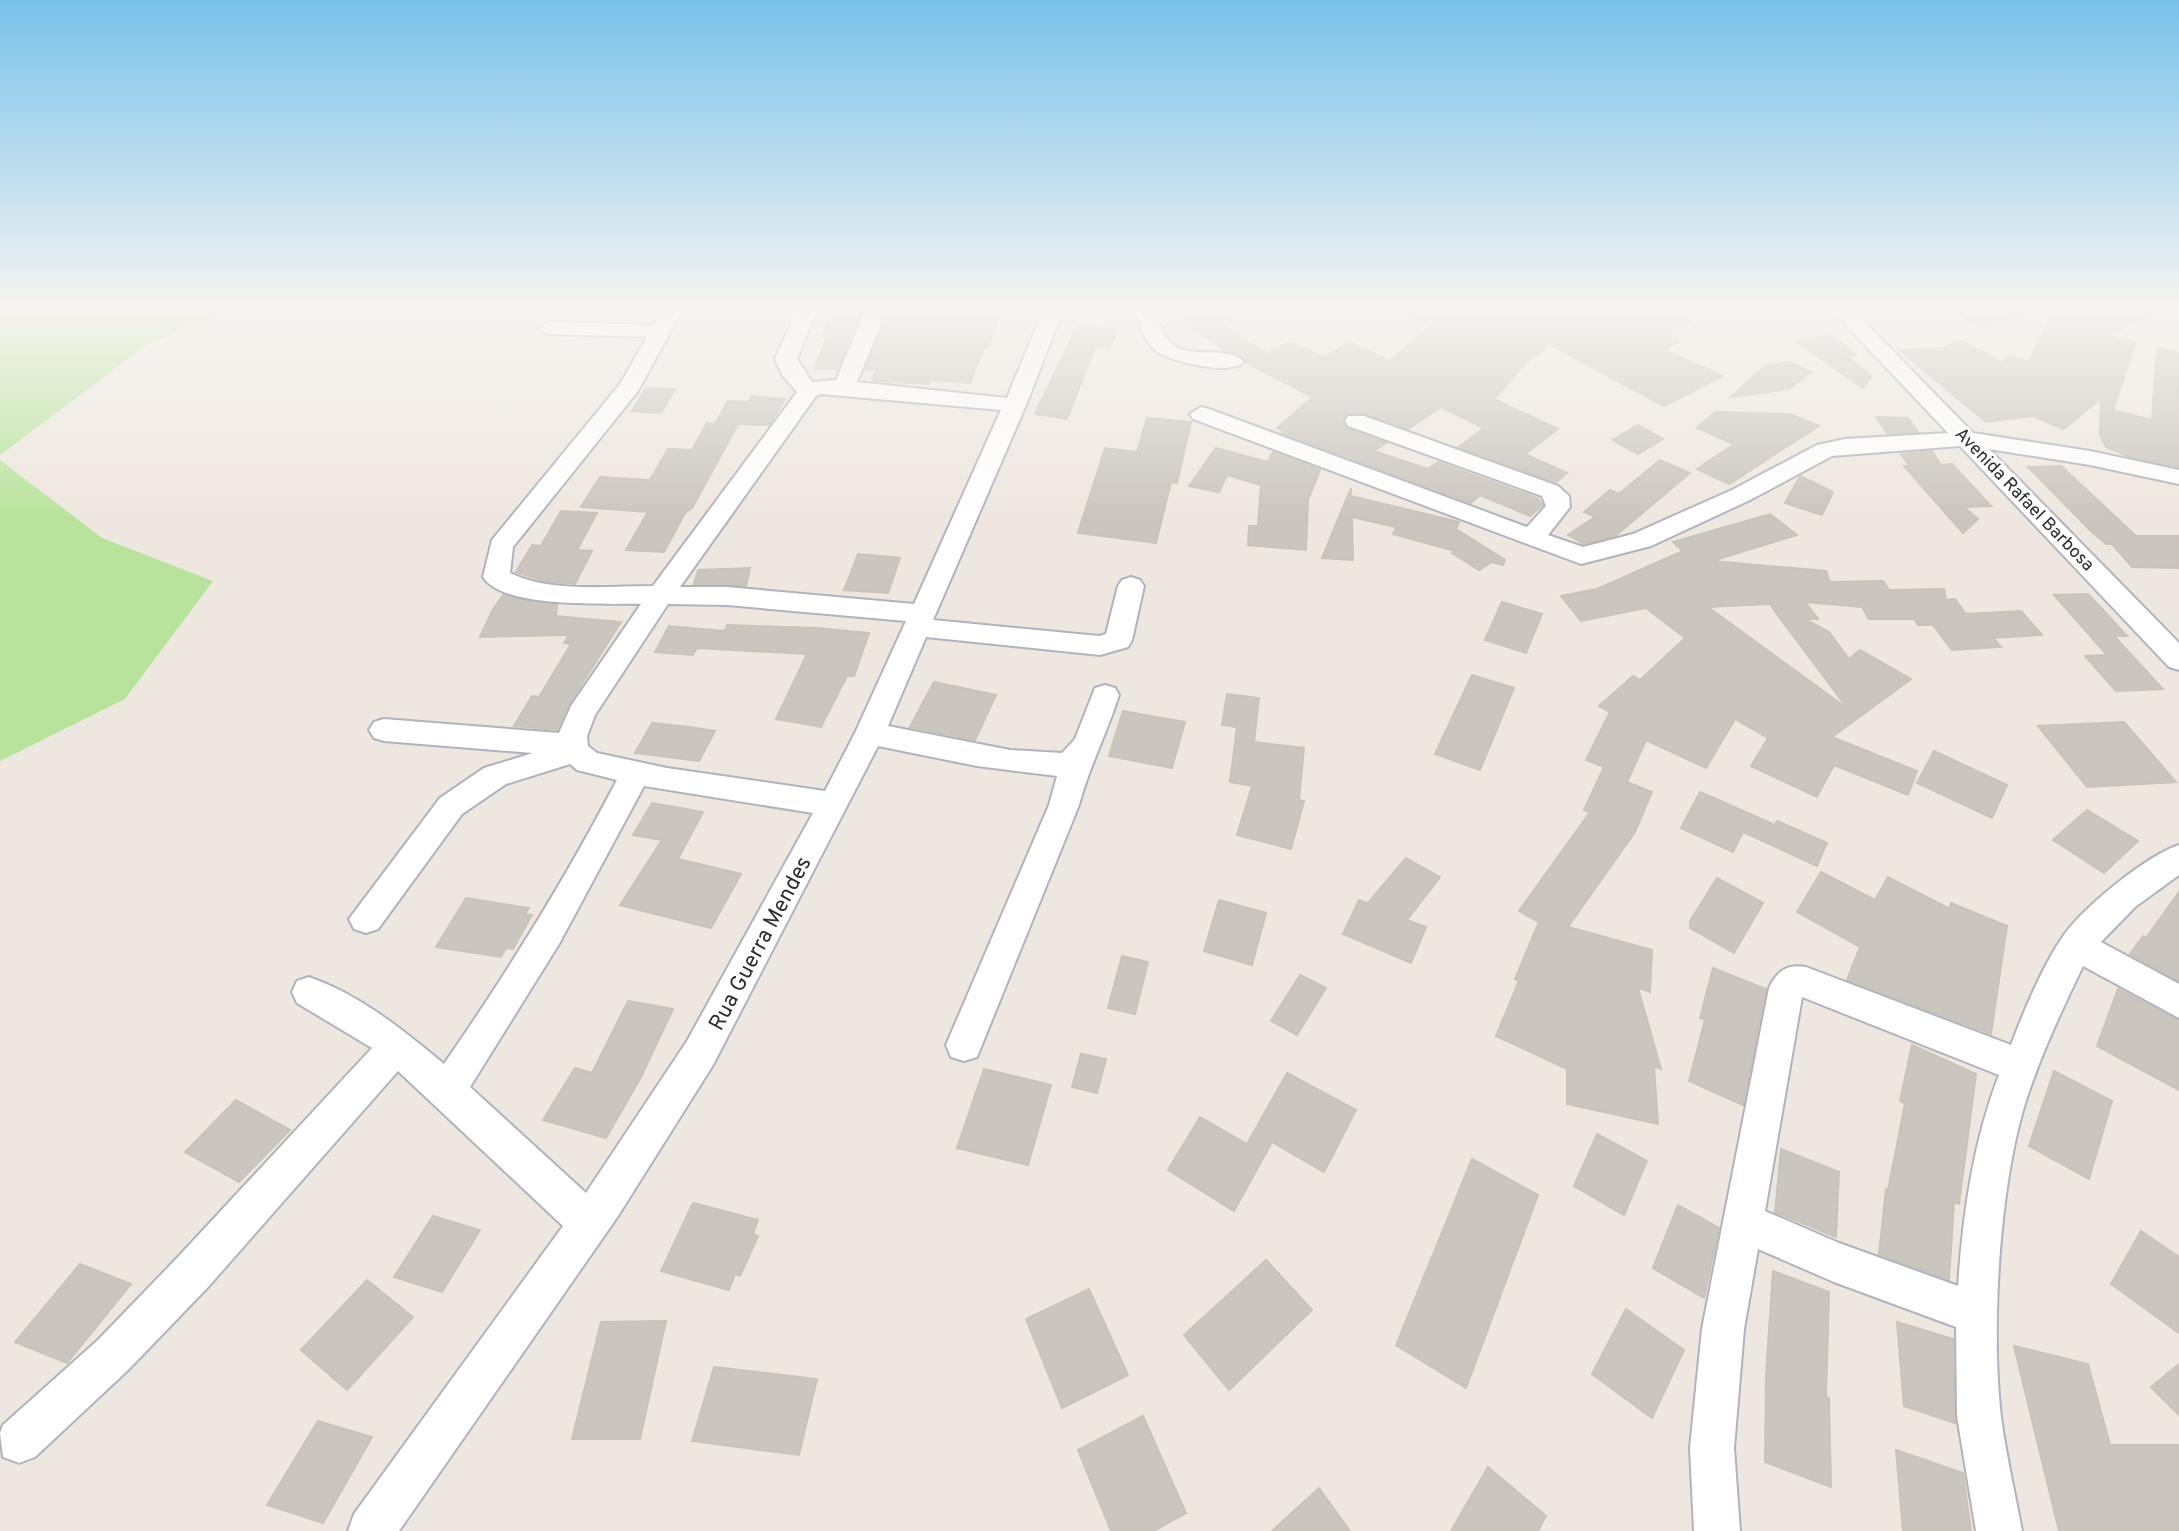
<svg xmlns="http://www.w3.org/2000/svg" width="2179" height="1531" viewBox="0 0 2179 1531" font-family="Overpass,sans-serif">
<rect width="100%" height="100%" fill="#eee7df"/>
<g fill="#b9e39d">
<path d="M0,305H246L148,344L0,455Z"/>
<path d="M0,460L102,538L213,581L125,699L0,761Z"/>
</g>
<g fill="#cac5be" stroke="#cac3b9" stroke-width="2" fill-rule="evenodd">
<path d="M842,305H864L837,369L815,368L827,336H822L830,316H837Z"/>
<path d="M882,305H1002L988,348H984L970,383L930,380L929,384L872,381L876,370H865L882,331L887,311Z"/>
<path d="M1386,305H1658L1693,320L1668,334L1681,340L1664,350L1723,376L1664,406L1549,344L1537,356L1533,355L1494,399L1558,429L1525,454L1567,473L1556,482L1459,447L1484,428L1441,407L1408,429L1364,413H1348L1342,419L1347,429L1386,443L1374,451L1428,469L1438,462L1537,498L1543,505L1530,516L1480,495L1471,503L1282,433L1283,430L1277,428L1313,397L1246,363L1238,354L1224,350L1179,318L1212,309L1240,321L1222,326L1267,353L1289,342L1324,357L1350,342L1390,361L1432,324Z"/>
<path d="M1941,305H2038L2039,310L1981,327Z"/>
<path d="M2056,305H2073L2100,312L2114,305H2168L2108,336L2136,342L2113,410L2152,420L2157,347L2179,353V467L2130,457L2106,447L2100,435L2101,398L2064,429L2032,416L1986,422L1899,350L1942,348L1962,341L2003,363L2009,356L2029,362Z"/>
<path d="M1079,323L1118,331L1109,349L1095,347L1067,419L1035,414Z"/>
<path d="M1832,336L1856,355L1847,356L1872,376L1863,388L1795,341Z"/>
<path d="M1789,362L1811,372L1789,389L1731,397L1765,366Z"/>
<path d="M646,388L675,389L661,413L632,411Z"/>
<path d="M752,396L785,399L769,425L738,424L692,508L685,513L664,552L626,550L648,512L581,507L600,477L650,480L668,449L692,450L707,423L715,424L728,401L749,402Z"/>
<path d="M1715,412L1790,414L1819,426L1729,484L1697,469L1734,444L1697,428Z"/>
<path d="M1876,417L1908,418L1918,432L1888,434Z"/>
<path d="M1147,418L1191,422L1177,483L1171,482L1156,543L1078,533L1105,448L1137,452Z"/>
<path d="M1638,425L1663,439L1638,454L1613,440Z"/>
<path d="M1216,448L1268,462L1273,452L1320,470L1308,500L1306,550L1248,545L1249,526H1258L1261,485L1227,475L1219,492L1189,486Z"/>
<path d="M1932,451L1941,465L1952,464L1991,506L1964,507L1978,519L1963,533L1904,466H1910L1901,454Z"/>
<path d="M1660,460L1690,473L1615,536L1584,544L1568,535L1595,517L1584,512L1610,490L1619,494Z"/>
<path d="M2061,466L2136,536H2179V568L2132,567L2112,544H2106L2092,532L2028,467Z"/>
<path d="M1800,476L1833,492L1822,515L1785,503Z"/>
<path d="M1351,488V496L1459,522L1456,529L1505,560L1503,565L1492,562L1479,570L1452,553L1455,551L1393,534L1396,527L1352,517L1353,560L1322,558Z"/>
<path d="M561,511L597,513L577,550L592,551L575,584L544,581L516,572L532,545L541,546Z"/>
<path d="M1770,514L1797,535L1712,561L1826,571L1830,582L1883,581L1889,590L1944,589L1946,600L1955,599L1966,614L2021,611L2042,635L1993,638L2001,647L1952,650L1933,625H1918L1914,619H1869L1862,607L1805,602L1818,619H1805L1829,632L1849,659L1860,650L1911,679L1832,737L1917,771L1908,795L1834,765L1817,797L1751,766L1768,738L1735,719L1706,768L1646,740L1627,782L1652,792L1635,832L1568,927L1652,950L1650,992L1638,988L1661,1069L1654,1066L1658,1124L1567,1104V1069L1496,1036L1519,981L1515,979L1539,922L1519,911L1590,812L1584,810L1604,767L1586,760L1610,712L1599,706L1633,676L1640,680L1685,638L1646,608L1581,621L1561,596L1597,589L1683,551L1673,542ZM1770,604L1779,617L1848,709L1708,607Z"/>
<path d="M858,554L900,558L888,593L844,590Z"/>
<path d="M750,568L746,586L694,584L698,570Z"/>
<path d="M2088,594L2127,636H2114L2163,689L2116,691L2085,656L2107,655L2054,595Z"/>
<path d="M503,595L557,605L556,616L621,622L569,704L557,730L514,726L532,696L539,697L571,644L564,643L569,635L480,637L492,611Z"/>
<path d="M1502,602L1542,614L1526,653L1485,640Z"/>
<path d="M727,625L817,628L869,633L854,676H847L821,727L776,719L807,654L697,648L693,655L655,652L669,626L725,631Z"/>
<path d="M1472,675L1514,688L1480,770L1435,754Z"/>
<path d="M934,682L996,695L975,740L910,727Z"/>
<path d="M1227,694L1259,698L1254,742L1304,748L1299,800L1304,801L1291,849L1237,835L1252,786L1230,782L1237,727L1222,725Z"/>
<path d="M1123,711L1185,722L1172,768L1109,756Z"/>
<path d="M2124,722L2176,782L2087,787L2038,726Z"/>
<path d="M652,723L690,727L715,731L699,761L635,753Z"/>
<path d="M1934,751L2007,785L1992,818L1917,783Z"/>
<path d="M1700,792L1775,825L1777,821L1827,843L1817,866L1743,832L1733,852L1681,828Z"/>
<path d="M652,803L703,812L678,859L741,874L711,928L620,905L662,840L633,835Z"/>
<path d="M2087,810L2138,841L2104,873L2053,840Z"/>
<path d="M1406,858L1440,877L1407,920L1426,927L1411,963L1343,934L1359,900L1368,903Z"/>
<path d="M1821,872L1875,900L1888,877L1950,909L1951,903L2007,926L1991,1034L1847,980L1860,947L1797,912Z"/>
<path d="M1717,878L1763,903L1734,953L1690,928V921Z"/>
<path d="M2179,892V981L2130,954L2143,936L2146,938Z"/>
<path d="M466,898L529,908L525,914L532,915L513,949L506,948L501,957L436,947Z"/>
<path d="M1219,900L1266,913L1252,965L1204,951Z"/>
<path d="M1122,956L1148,962L1135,1014L1108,1008Z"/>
<path d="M1713,968L1766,989L1743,1105L1689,1081L1705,1020L1700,1018Z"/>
<path d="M1300,975L1326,988L1297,1035L1271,1021Z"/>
<path d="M2118,989L2179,1021V1090L2097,1046Z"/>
<path d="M628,1001L673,1009L641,1077L606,1138L543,1120L575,1068L592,1073Z"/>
<path d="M1912,1045L1976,1074L1959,1204L1954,1202L1949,1280L1879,1254L1886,1189L1888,1190L1905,1104L1900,1101Z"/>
<path d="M1081,1054L1106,1059L1097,1093L1072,1087Z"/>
<path d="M984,1069L1051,1085L1028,1165L957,1148Z"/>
<path d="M2054,1071L2112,1101L2089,1179L2029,1146Z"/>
<path d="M1287,1073L1356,1110L1324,1172L1272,1142L1234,1211L1168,1170L1200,1117L1247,1144Z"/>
<path d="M236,1100L290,1130L239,1182L185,1152Z"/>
<path d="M1597,1134L1647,1161L1624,1215L1574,1186Z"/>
<path d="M1781,1149L1839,1172L1836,1237L1775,1212Z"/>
<path d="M1472,1159L1538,1195L1466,1388L1396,1345Z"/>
<path d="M693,1203L758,1220L753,1234L758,1236L740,1276L735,1274L729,1290L661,1271Z"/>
<path d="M1678,1205L1719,1228L1704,1298L1653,1268Z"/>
<path d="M433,1216L480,1230L442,1292L394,1277Z"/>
<path d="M2141,1231L2179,1257V1333L2111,1284Z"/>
<path d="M1266,1260L1312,1310L1229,1390L1184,1335Z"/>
<path d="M80,1264L131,1284L67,1363L15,1342Z"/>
<path d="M1773,1271L1829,1292L1826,1397L1829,1398L1831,1487L1765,1462L1766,1374Z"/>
<path d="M367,1280L413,1317L347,1390L301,1350Z"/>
<path d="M1089,1289L1128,1375L1062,1408L1026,1319Z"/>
<path d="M1626,1309L1684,1350L1652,1418L1592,1374Z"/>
<path d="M666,1321L640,1439H572L601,1322Z"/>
<path d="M1897,1322L1953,1339L1955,1423L1904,1406Z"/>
<path d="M2014,1346L2088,1364L2110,1445H2179V1531H2059Z"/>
<path d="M2179,1364V1415L2151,1387Z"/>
<path d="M714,1367L817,1379L799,1455L692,1441Z"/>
<path d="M1143,1416L1186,1513L1154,1531H1111L1078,1450Z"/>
<path d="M318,1421L372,1437L323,1523L267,1505Z"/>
<path d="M1896,1450L1963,1473L1971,1531H1903Z"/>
<path d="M1488,1467L1546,1516L1538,1531H1451Z"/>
<path d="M1319,1488L1350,1531H1272Z"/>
</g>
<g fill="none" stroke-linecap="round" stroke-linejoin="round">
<g stroke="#b0b3bd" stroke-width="4">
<g id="minor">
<path d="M665,305H685L638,391L513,547L510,573C551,593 608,586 653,586L797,392L782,375L775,359L799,305H819L797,359L812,382L836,380L867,306L877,305L884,310L879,330L857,382L1007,398L1045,305H1065L1026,405L933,620L1099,636L1106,634L1118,586L1122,580L1131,577L1140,580L1144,586L1132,640L1128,647L1100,655L926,637L888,726L1010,750L1062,753L1075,739L1095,688L1105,685L1115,688L1119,695C1107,733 1089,767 1079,805L977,1057L964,1061L951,1057L946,1045L1049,805L1057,776L977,766L878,746L713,1065L618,1216L399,1531H348L354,1514L563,1226L398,1071L209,1286L128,1370L35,1457L19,1463L3,1457L0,1433L3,1425L98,1340L179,1256L372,1048L297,1003L292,992L297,981L309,977C360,995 402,1029 444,1064C507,973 566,878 617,780L577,770L570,764L506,784L462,814L378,929L366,933L354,929L349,919L440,798L484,768L533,753L384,741L374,738L369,730L374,722L384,719L559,733L571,706L641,604C606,603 503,609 483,577L492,540L620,384L647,337L548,334L538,328L548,322L654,325ZM821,394L1001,410L914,604L727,587H680L816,396ZM668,604L727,605L906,621L855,733L825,791L667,768L597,753L588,746L587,736L595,715ZM644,786L813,813L687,1041L586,1193L470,1087L559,944Z"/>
<path d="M1134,305H1154C1158,316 1161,332 1169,341C1188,362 1227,343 1244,362C1232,376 1168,362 1155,350C1142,339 1140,320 1134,305Z"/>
<path d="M1827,305H1848L1973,433L2090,451L2179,470V484L2090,465L1989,449L2179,643V670L2169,667L1960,446L1832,456L1750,500L1651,546L1581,564L1193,419L1190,414L1201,407L1209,409L1527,527L1546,506L1542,496L1348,426L1345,421L1348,416H1364L1558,486L1569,496L1570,507L1548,535L1583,547L1633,534L1732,490L1817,445L1845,439L1948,433Z"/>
<path d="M2179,845V875L2135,907L2101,942L2179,984V1018L2083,966C2061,1012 2039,1058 2024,1107C1999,1192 1991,1328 2001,1417C2006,1455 2015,1493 2022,1531H1976L1957,1416L1956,1327L1834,1282L1758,1249L1744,1329L1734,1448L1740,1531H1694L1690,1448L1702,1329L1769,988C1777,971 1787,964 1806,967L2011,1045C2023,1013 2044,963 2064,935C2085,906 2146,856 2179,845ZM1802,997L1999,1075C1973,1142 1963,1214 1958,1286L1839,1243L1765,1211Z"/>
</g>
</g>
<use href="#minor" fill="#fff" fill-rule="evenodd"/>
</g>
<linearGradient id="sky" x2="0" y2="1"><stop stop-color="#79c1ea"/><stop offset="0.59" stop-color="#f7f4f1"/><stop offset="1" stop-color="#f7f4f1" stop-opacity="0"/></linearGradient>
<rect width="2179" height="519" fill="url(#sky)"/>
<g text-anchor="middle" stroke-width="6" stroke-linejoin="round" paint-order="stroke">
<g font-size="18" fill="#2d2d2d" stroke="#fff">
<text transform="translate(2025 499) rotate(46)" y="6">Avenida Rafael Barbosa</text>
</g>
<g font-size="22" fill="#2d2d2d" stroke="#fff">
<text transform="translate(759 943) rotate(-62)" y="8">Rua Guerra Mendes</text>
</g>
</g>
</svg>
